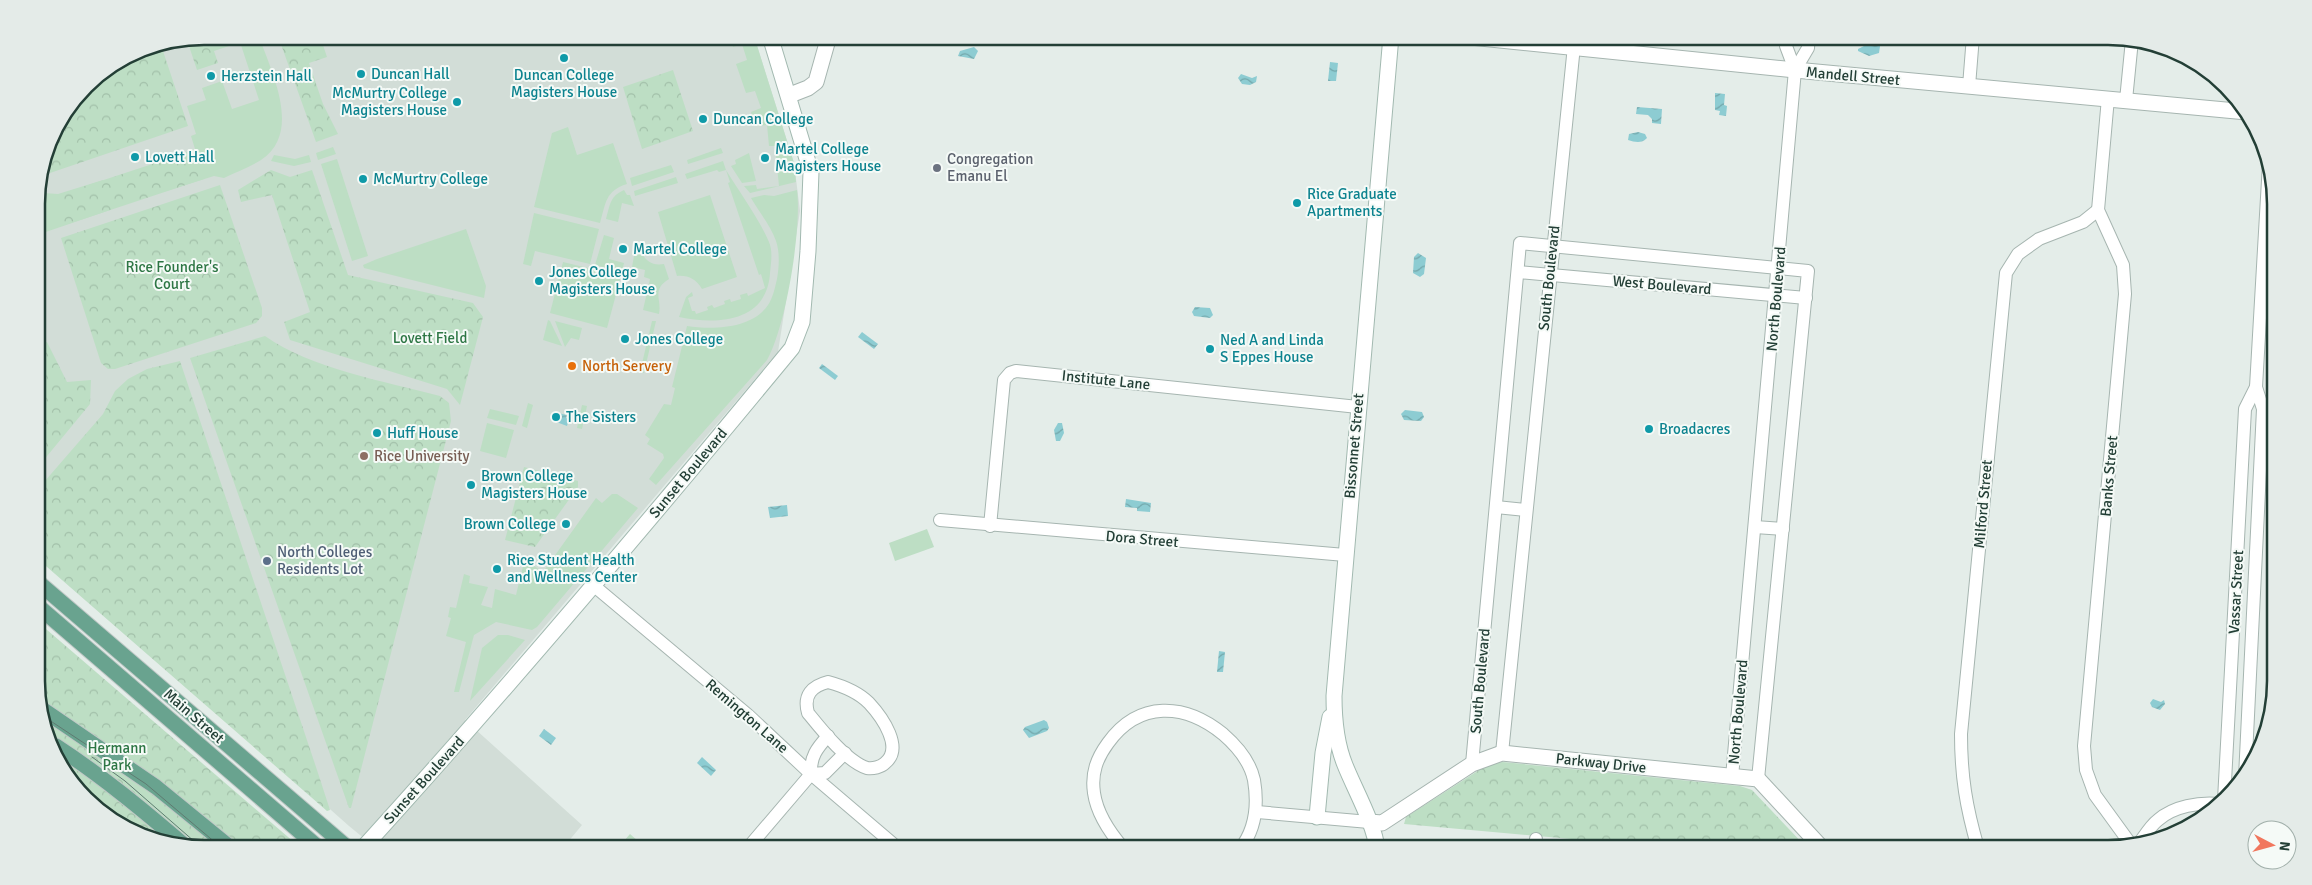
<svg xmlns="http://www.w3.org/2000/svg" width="2312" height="885" viewBox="0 0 2312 885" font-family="Signika,sans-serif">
<defs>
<pattern id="forest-crowns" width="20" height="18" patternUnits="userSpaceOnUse" patternTransform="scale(1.25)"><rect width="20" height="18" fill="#bddec4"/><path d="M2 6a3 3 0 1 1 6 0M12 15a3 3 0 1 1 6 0" fill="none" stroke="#a2c0a9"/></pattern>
<pattern id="water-waves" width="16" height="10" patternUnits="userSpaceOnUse" patternTransform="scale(1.25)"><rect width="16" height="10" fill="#8dccd2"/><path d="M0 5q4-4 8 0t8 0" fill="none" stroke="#73a7ab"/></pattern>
</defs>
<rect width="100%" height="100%" fill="#e4ede9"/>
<path fill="#d2ddd7" d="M204,36H754L794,163L800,211L778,352L465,720L582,825L562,849H377L349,826L39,551L37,193L53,130L93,78L140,49Z"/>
<g fill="#bddec4">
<path d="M259,36C271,72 303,132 261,160C250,167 236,172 224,178L214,176L163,192L152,164L195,149L191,136L196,134L187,106L206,100L202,88L222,81L232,109L259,100L240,42Z"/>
<path d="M730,36H754L794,163L796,182L750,193L744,186L756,185L757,189L779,186L775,146H769L767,125L754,126L751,112L761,108L755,91L746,93L736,64L747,60L742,44L733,47Z"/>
<path d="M568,127L577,155L613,143L627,184C605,191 606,203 600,223L534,207L552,133Z"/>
<path d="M333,147L336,154L318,160L316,153Z"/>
<path d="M721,148L723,153L688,164L687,160Z"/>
<path d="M749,153L756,181L742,183L731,166L736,164L735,160Z"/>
<path d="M274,155L295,159L309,155L311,162L294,166L271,161Z"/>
<path d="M337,159L368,256L352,261L321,164Z"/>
<path d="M723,161L726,170C740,193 758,217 769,242C773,251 771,263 770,273C767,322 718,325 679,317L686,297L692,292L693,296L688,298L692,311H695L696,314L708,310L707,307L712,305L714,308L725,304L724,301L730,299L731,302L741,299L740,295L747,293L748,296L765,288L761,274L759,275L728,183L730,182L726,170L719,172L717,170L687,179L685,174Z"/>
<path d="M671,165L674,172L632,186L630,178Z"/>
<path d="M676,177L678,183L635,196L634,191Z"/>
<path d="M103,180L112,206L110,210L37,235V195L43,193L58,194Z"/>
<path d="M624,190L627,195H630L634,206L622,203L618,222L606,219C610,205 610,196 624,190Z"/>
<path d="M797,190C802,228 786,327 767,360L656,485L649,479L664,458L663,454L647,444L650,439L645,435L664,404L671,405L675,388L672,387L687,326C713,330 752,329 768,305C773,298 775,287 777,279C779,268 780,252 776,241C771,226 759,212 751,198L764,195L774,196Z"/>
<path d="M710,195L737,277L702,289C696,279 688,275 677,276L658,212Z"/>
<path d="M534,213L599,229L590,264L535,251L531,266L523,264Z"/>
<path d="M466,229L486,286L484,298L364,268L363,265L377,259Z"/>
<path d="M604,235L614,238L609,259L624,263L622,272L595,265Z"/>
<path d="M637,240C641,255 647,267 664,264L669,279C651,290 662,299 659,314L643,310L650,279L644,277L645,270L632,267Z"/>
<path d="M563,262L621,276L607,328L550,313Z"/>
<path d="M548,320L550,321L562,346L543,340Z"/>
<path d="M555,321L582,328L579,340L571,338L565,347Z"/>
<path d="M652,321H656L644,373L640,372Z"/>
<path d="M528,403L533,405L527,428L522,426Z"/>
<path d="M582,405L587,406L582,429L577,428Z"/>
<path d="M490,409L519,416L516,425L487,418Z"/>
<path d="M487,423L514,430L506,458L480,451Z"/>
<path d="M612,494H617L638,508L537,627L532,630L496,622L474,635L459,692H454L466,642L446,636L451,618L448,617L450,607L456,608L464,574L470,576L469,583L488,587L481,605L492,608L495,589L516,595L524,562L527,561L543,572L596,498L602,503Z"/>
<path d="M927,529L934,547L895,561L889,543Z"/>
<path d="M498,635H508L525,640L470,701L482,648Z"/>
<path d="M630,834L647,849H617Z"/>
</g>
<g fill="url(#forest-crowns)">
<path d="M204,36H259L214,51L218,63L197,70L187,40Z"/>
<path d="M278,36H320L327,57L309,63L323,104L338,134L316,142Z"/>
<path d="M161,45L188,126L50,173L46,158L53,130L93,78L140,49Z"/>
<path d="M673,70L693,131L642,149L623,87Z"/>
<path d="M195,150L204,179L65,225L58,195Z"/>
<path d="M271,170L290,177L312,170L348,275L473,303L483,317L460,405L447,389L290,340L284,322L310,312L272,195L241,202L238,190Z"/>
<path d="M220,185L262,308V316L256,323L115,369H108L101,363L61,238Z"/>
<path d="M265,336C312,369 384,381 440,396L449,403L451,421L351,808H349L190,358Z"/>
<path d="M47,342L67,382L91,380L90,404L38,467L37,345Z"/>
<path d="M180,361L317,770L330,810L327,811L39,560L38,489L103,414L115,391L128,379L147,369Z"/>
<path d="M524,467L578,481V487L535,547L505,540Z"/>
<path d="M39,623L302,849H204L150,840L78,791L39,713Z"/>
<path d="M1503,762L1740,786L1752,790L1807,848H1671L1404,824L1406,817L1490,763Z"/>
</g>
<g fill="url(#water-waves)">
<path d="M1869,36H1876L1881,40L1879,53L1869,56L1858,51V49L1864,46V40Z"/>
<path d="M974,47L978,51L974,59L958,56L960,51Z"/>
<path d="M1330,62L1338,63L1336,81H1328Z"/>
<path d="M1241,74L1252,78L1257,76L1256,82L1250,85L1242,84L1238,78Z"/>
<path d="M1715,93L1725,94L1724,105L1727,106L1726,116L1719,115L1720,111L1715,110Z"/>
<path d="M1637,107L1662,109L1661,124L1652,123V119L1648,115L1636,114Z"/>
<path d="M1638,132L1645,134L1647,138C1641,144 1635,142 1628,140L1629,134Z"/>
<path d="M1418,253L1426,258L1424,274L1420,277L1413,273L1414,257Z"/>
<path d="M1195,307L1210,308L1213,315L1210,318L1194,316L1192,312Z"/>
<path d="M862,332L878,344L874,349L858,337Z"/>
<path d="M822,364L838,376L835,380L819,368Z"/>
<path d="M1405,410L1422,412L1424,417L1421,421L1404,420L1401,414Z"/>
<path d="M553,412L567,415L566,418L569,419L567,426L551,420Z"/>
<path d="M1058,423H1062L1064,433L1060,441H1056L1054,430Z"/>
<path d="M1126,499L1151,503L1150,512L1137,511V508L1125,507Z"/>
<path d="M787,505L788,516L770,518L768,507Z"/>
<path d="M1219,651L1225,652L1223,672H1217Z"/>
<path d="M2153,699L2161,702L2164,700L2165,704L2160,710L2152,707L2150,703Z"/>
<path d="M1044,720L1047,722L1049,728L1047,731L1029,738L1023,730L1025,727Z"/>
<path d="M544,729L556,738L551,745L539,736Z"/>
<path d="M702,757L716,770L711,776L697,763Z"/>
</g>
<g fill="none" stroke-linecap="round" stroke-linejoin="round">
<g stroke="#a6b5b0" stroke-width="14">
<g id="minor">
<path d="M1795,70L1808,48L1809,36"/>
<path d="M1969,86L1973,36"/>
<path d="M2108,98L2098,210L2123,265L2125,294L2084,746L2086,770L2095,795L2132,846"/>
<path d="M2126,100L2132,40"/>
<path d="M1518,272L1806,298"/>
<path d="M1496,507L1526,510"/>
<path d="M940,520L1345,555"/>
<path d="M990,526L1004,380L1010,373L1016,371L1358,407"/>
<path d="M1755,527L1783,529"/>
<path d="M593,585L748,715L811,774L899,849"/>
<path d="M828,682C843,686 858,692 869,703C882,717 904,748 885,763C881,767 873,769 867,768C847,762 821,729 808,713C803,695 812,686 828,682Z"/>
<path d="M1502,753L1574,46L1579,36"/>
<path d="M1472,764L1520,243L1808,271L1758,779"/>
<path d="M811,774C810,757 817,748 828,736"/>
<path d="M811,774L825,773L845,753"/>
<path d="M1732,777L1795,70L1786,46L1787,36"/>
<path d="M2245,777L2263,409L2256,387L2269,163"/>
<path d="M2224,800L2245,409L2256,387"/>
<path d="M1257,812L1369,822"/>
<path d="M2138,845C2144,837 2150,826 2158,820C2174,806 2199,802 2220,804"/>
<path d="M1978,848C1966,807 1961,776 1961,734L2006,273L2018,254L2039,239L2083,222L2098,210"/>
<path d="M747,849L811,774"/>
<path d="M1124,849C1110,833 1097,814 1094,793C1091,773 1097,758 1108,743C1139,700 1185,703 1223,734C1238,747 1250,761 1254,780C1258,804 1256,829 1240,849"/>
<path d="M1535,849L1536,839"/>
</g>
</g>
<g stroke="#a6b5b0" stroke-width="17">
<g id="tertiary">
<path d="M1461,36L1795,70L2247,112"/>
<path d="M790,95L808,88L816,82L829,36"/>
<path d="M1369,822L1382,823L1472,764L1502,753L1758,779L1822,848"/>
</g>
</g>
<g stroke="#a2b9b0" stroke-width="17">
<g id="secondary">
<path d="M1317,817L1323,753L1330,717"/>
<path d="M362,849C510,686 652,518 792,348L802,322L808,251L811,172L770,36"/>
<path d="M1377,849C1375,825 1354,788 1345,765C1336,743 1334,720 1334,696L1391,36"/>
</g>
</g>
<g stroke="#c1c9c7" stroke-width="17">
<g id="primary">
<path d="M39,583L349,849"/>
<path d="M39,607L320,849"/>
<path d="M39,707L156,787L232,849"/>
<path d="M56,746C102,776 143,810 185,846"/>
</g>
</g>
<use href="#minor" stroke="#fff" stroke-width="12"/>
<use href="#tertiary" stroke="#fff" stroke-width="15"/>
<use href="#secondary" stroke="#fff" stroke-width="15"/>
<use href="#primary" stroke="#69a38f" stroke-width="15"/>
<g stroke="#5e7b71" stroke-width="1">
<path d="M40,714L146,784L223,849"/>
<path d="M92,757L125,781L203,849"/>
</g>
</g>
<g fill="#0f9aa8" stroke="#f5faf7" stroke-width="2">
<circle cx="564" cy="58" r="5"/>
<circle cx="361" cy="74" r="5"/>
<circle cx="211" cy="76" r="5"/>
<circle cx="457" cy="102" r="5"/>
<circle cx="703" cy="119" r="5"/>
<circle cx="135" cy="157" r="5"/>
<circle cx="765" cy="158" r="5"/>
<circle cx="363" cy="179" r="5"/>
<circle cx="1297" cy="203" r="5"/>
<circle cx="623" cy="249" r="5"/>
<circle cx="539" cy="281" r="5"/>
<circle cx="625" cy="339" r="5"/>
<circle cx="1210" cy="349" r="5"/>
<circle cx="556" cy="417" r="5"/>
<circle cx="1649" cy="429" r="5"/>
<circle cx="377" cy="433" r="5"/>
<circle cx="471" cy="485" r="5"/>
<circle cx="566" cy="524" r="5"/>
<circle cx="497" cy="569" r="5"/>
</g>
<circle fill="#6b7280" stroke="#f5faf7" stroke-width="2" cx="937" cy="168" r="5"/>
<circle fill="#e8710a" stroke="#f5faf7" stroke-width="2" cx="572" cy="366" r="5"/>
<circle fill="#8d6e63" stroke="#f5faf7" stroke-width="2" cx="364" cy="456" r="5"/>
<circle fill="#5c6f8a" stroke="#f5faf7" stroke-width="2" cx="267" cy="561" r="5"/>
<g text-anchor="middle" stroke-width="4" stroke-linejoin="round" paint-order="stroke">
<g font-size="15" fill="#0d838f" stroke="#f5faf7" text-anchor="start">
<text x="371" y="79">Duncan Hall</text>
<text x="564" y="80" text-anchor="middle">Duncan College<tspan x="564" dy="17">Magisters House</tspan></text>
<text x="221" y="81">Herzstein Hall</text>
<text x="447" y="98" text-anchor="end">McMurtry College<tspan x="447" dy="17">Magisters House</tspan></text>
<text x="713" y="124">Duncan College</text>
<text x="775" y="154">Martel College<tspan x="775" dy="17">Magisters House</tspan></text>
<text x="145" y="162">Lovett Hall</text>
<text x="373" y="184">McMurtry College</text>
<text x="1307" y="199">Rice Graduate<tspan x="1307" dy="17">Apartments</tspan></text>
<text x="633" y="254">Martel College</text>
<text x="549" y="277">Jones College<tspan x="549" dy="17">Magisters House</tspan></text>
<text x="635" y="344">Jones College</text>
<text x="1220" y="345">Ned A and Linda<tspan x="1220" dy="17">S Eppes House</tspan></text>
<text x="566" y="422">The Sisters</text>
<text x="1659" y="434">Broadacres</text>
<text x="387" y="438">Huff House</text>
<text x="481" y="481">Brown College<tspan x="481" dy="17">Magisters House</tspan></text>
<text x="556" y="529" text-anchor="end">Brown College</text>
<text x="507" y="565">Rice Student Health<tspan x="507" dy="17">and Wellness Center</tspan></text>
</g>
<g font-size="15" fill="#233f36" stroke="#f5faf7">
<text transform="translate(1853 76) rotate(5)" y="5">Mandell Street</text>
<text transform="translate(1549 278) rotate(-84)" y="5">South Boulevard</text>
<text transform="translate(1662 285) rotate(5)" y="5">West Boulevard</text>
<text transform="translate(1776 299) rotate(-85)" y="5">North Boulevard</text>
<text transform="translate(1106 380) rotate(6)" y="5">Institute Lane</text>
<text transform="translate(1354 446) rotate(-85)" y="5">Bissonnet Street</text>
<text transform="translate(688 473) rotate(-50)" y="5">Sunset Boulevard</text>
<text transform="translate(2109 476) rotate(-85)" y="5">Banks Street</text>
<text transform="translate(1983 504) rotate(-85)" y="5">Milford Street</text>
<text transform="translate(1142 539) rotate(5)" y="5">Dora Street</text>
<text transform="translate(2236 592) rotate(-87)" y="5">Vassar Street</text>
<text transform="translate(1480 681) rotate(-85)" y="5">South Boulevard</text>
<text transform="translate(1738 712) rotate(-85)" y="5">North Boulevard</text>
<text transform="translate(194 716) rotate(41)" y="5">Main Street</text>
<text transform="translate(747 716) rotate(41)" y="5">Remington Lane</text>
<text transform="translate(1601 763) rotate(6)" y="5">Parkway Drive</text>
<text transform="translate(424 780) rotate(-48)" y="5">Sunset Boulevard</text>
</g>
<g font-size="15" fill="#5b616d" stroke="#f5faf7" text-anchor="start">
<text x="947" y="164">Congregation<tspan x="947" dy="17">Emanu El</tspan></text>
</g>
<g font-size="15" fill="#2d7644" stroke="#f5faf7">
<text x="172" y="272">Rice Founder's<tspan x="172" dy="17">Court</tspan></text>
<text x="430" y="343">Lovett Field</text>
<text x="117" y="753">Hermann<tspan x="117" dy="17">Park</tspan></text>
</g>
<g font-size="15" fill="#c56008" stroke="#f5faf7" text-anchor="start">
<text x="582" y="371">North Servery</text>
</g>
<g font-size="15" fill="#785e54" stroke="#f5faf7" text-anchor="start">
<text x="374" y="461">Rice University</text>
</g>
<g font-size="15" fill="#4e5e75" stroke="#f5faf7" text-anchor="start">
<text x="277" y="557">North Colleges<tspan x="277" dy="17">Residents Lot</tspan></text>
</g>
</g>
<path d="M0 0H2312V885H0ZM204 45H2108A159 159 0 0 1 2267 204V681A159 159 0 0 1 2108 840H204A159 159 0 0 1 45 681V204A159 159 0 0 1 204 45Z" fill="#e4ebe8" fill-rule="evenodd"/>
<path fill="none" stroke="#233f36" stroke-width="2.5" d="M204 45H2108A159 159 0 0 1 2267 204V681A159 159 0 0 1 2108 840H204A159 159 0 0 1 45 681V204A159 159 0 0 1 204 45Z"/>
<g transform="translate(2272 845) rotate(96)"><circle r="24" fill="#f5faf7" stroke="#a1afaa"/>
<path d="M0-4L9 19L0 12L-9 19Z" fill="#f1775e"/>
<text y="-8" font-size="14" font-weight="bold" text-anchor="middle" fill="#233f36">N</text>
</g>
</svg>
